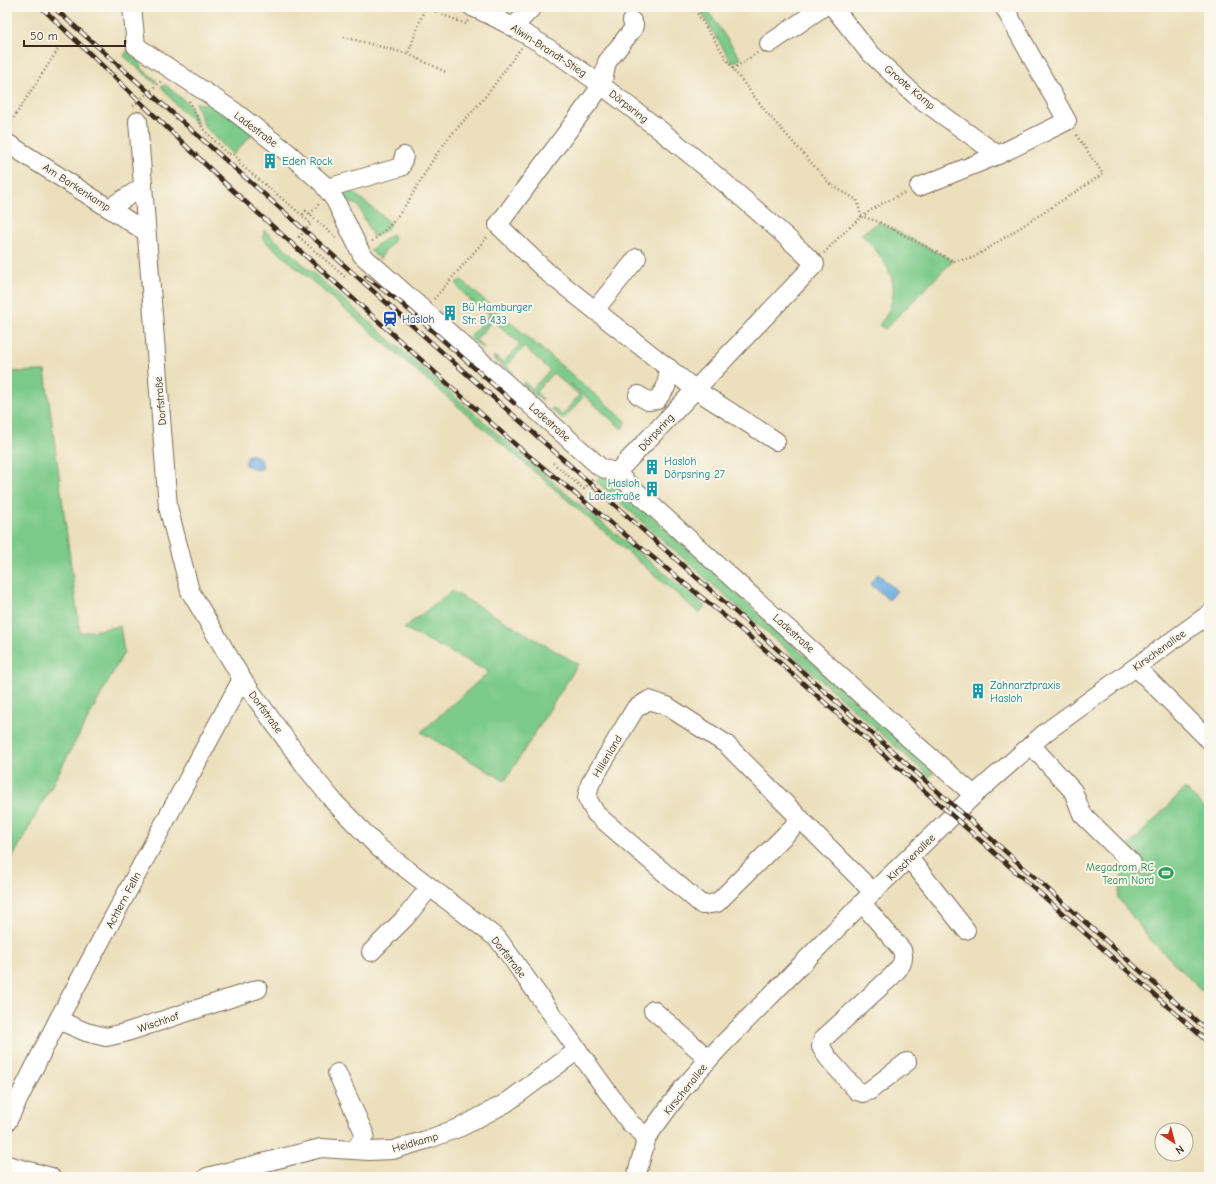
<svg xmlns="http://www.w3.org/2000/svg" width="1216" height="1184" viewBox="0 0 1216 1184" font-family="'Comic Neue',sans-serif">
<rect width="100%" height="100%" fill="#fbf7ec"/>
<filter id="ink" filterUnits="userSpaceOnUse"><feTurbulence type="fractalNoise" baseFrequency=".025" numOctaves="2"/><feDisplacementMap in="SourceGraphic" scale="8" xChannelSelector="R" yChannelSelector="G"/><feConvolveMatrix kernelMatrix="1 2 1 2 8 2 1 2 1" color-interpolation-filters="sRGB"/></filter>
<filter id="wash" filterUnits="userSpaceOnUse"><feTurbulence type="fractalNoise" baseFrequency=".012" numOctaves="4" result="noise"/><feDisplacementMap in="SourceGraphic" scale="16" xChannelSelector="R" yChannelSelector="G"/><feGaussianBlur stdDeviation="0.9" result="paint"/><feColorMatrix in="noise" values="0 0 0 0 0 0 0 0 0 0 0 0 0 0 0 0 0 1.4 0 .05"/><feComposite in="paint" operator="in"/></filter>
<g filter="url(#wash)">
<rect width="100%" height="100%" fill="#ebdfbc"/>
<g fill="#7cca89" stroke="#5c7a54">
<path d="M698,7H705L741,59L732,63Z"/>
<path d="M129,48L132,57L142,64L140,67L157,81L155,83L124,56Z"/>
<path d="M166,85L189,105L198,125L178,107L161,86Z"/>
<path d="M195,102L200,104L210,103L255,131L233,155L205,127Z"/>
<path d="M345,186L391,223L385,231L373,237L358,205L340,200L337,195Z"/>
<path d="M879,222L953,261L885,329L879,325C908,290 888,261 861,234Z"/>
<path d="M264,230L570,497L705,606L699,613L263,239Z"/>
<path d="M392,234L395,240L385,251L380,259L370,250Z"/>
<path d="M461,280L626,421L622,429L570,383L583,397L563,420L551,409L553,408L562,415L579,395L553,373L536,392L543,399L542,401L522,384L524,382L532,389L550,370L524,347L506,366L514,373L512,375L493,358L494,356L503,363L520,344L493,320L476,340L485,348L483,349L469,337L490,314L470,300L457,286V282Z"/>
<path d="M45,371L80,633L120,626L124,652L7,868V372Z"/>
<path d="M602,475L619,487L934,773L930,777L596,481Z"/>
<path d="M452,591L578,664L505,781L421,732L489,672L404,628Z"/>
<path d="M1185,788L1209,812V991L1205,988L1202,991L1150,939L1118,898L1127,848Z"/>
</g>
<g fill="#6fb0e3" stroke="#556d80">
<path d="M248,455H253L261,459L263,468L258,470L245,465Z"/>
<path d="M878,574L897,591L889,600L870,584Z"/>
</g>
</g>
<g filter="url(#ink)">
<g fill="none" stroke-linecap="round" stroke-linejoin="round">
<g stroke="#796955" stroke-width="20">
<g id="minor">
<path d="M132,7L136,46L231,109L287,152L322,183L335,200L362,255L600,467L616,473L913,742L974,795"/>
<path d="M472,7C533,33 586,73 638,113C700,161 759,210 815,264L616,473"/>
<path d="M833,7L868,51L915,95L998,155L1067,121L1004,7"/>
<path d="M632,21L634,25L633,29L607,62L602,85L498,225L548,273L696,390L776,441"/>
<path d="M514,26L533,7"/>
<path d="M769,44L823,7"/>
<path d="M138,121L168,507L190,591L242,679L308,770L335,803L379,848L498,939L630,1123L647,1137"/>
<path d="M7,143L146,232"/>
<path d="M919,187L998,155"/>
<path d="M327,188L401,167L404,156"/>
<path d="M109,208L143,187"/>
<path d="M595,310L637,258"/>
<path d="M638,395L648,401L657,400L666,387L669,368"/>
<path d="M1136,667L1209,740"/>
<path d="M1031,745L1073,791L1082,814L1132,863"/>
<path d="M801,819L717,903L702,905L596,814L587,798L590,784L635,709L649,700L667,706L726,744L873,892"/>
<path d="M909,858L966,930"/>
<path d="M862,903L902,950C906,962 899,968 892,976L823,1039L821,1047L828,1058L857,1091L863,1093L869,1091L907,1062"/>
<path d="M371,952L405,918L430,887"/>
<path d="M653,1010L709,1059"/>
<path d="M58,1020L86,1032L106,1037L124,1033L258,989"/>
<path d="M337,1073L365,1135L355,1149"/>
<path d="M7,1122L58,1020L242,679"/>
<path d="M7,1165L51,1177"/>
<path d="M207,1177L321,1148L369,1151L393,1150L429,1139L461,1127L506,1103L578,1050"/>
<path d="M636,1177L647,1137L683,1088L719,1048L873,892L974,795L1046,732L1209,614"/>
</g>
</g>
<g stroke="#796955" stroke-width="2.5" stroke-dasharray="1 3" stroke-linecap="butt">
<path d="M424,7L466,24L468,20"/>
<path d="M693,7L733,69L767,113L831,185L857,200L861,216L879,222L953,261L973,258L1103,174L1075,133"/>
<path d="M344,37L408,54L425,7"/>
<path d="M408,54L446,72"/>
<path d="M733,69L757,53"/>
<path d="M189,101L203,129L228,154H233L239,160L240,164L302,215"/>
<path d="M133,106L161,81"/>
<path d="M7,128L59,48"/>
<path d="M310,214L319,204"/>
<path d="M336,238L306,211L302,215L311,224L299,237L345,277"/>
<path d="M372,241C407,216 418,178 444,144C456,128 471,114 484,98C497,82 508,65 521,48"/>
<path d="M824,253C850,225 869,207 905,193"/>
<path d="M434,299L488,236"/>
<path d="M553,463L584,489L593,479"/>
</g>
<use href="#minor" stroke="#fff" stroke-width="18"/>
<g stroke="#3b2a1e" stroke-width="4.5">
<g id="rail">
<path d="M41,7L229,187L517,446L761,646L1209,1043"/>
<path d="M53,7L1209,1032"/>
<path d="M366,277L401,303L514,403"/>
</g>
</g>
<use href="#rail" stroke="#fbf7ec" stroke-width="3" stroke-dasharray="9" stroke-linecap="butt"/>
</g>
</g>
<defs>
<g id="building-bare" transform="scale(1.2)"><path d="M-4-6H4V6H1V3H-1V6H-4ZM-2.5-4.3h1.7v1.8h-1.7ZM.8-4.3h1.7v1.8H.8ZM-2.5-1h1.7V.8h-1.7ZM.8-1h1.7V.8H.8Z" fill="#0f9aa8" stroke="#fbf7ec" stroke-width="2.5" paint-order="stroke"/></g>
<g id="station-bare" transform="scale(1.2)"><path d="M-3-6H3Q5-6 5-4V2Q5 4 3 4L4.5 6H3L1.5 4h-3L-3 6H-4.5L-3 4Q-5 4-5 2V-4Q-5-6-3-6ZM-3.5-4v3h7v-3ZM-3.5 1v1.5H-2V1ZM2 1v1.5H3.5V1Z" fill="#1a4fb4" stroke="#fbf7ec" stroke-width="2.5" paint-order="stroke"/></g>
<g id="stadium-bare" transform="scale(1.2)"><path d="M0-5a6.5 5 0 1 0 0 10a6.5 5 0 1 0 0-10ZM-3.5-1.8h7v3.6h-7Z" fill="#2e9e5b" stroke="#fbf7ec" stroke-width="2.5" paint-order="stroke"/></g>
</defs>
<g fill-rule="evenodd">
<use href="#building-bare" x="270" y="161"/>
<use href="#building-bare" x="450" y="313"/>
<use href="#station-bare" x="390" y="319"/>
<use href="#building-bare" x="652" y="467"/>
<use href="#building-bare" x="652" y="489"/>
<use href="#building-bare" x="978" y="691"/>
<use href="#stadium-bare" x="1166" y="873"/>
</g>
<g text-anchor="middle" stroke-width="4" stroke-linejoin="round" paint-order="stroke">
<g font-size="11" fill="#3b2a1e" stroke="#fbf7ec">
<text transform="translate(549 50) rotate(33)" y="4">Alwin-Brandt-Stieg</text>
<text transform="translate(910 87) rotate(40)" y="4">Groote Kamp</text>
<text transform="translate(629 106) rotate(38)" y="4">Dörpsring</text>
<text transform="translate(256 129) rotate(37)" y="4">Ladestraße</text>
<text transform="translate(77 187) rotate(33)" y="4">Am Barkenkamp</text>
<text transform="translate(160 401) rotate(-95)" y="4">Dorfstraße</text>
<text transform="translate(550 422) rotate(42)" y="4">Ladestraße</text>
<text transform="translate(656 432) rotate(-47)" y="4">Dörpsring</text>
<text transform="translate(794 633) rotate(42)" y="4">Ladestraße</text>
<text transform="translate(1159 650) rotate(-36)" y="4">Kirschenallee</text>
<text transform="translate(266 712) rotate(54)" y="4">Dorfstraße</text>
<text transform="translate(607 756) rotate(-59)" y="4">Hillenland</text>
<text transform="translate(911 857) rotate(-44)" y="4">Kirschenallee</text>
<text transform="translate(123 900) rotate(-62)" y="4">Achtern Felln</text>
<text transform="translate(509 957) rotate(52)" y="4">Dorfstraße</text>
<text transform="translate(158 1022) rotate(-19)" y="4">Wischhof</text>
<text transform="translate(685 1089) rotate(-51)" y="4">Kirschenallee</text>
<text transform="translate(415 1142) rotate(-16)" y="4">Heidkamp</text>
</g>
<g font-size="11" fill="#0d838f" stroke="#fbf7ec" text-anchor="start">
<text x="282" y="165">Eden Rock</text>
<text x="462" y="311">Bü Hamburger<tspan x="462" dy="13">Str. B 433</tspan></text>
<text x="664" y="465">Hasloh<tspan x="664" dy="13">Dörpsring 27</tspan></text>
<text x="640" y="487" text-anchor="end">Hasloh<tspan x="640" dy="13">Ladestraße</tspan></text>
<text x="990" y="689">Zahnarztpraxis<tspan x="990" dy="13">Hasloh</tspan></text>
</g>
<g font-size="11" fill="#164399" stroke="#fbf7ec" text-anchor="start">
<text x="402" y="323">Hasloh</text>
</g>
<g font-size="11" fill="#27864d" stroke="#fbf7ec" text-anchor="end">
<text x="1154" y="871">Megadrom RC<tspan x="1154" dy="13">Team Nord</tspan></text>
</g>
</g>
<rect width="1216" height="1184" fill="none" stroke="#fbf7ec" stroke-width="24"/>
<g transform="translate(1174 1142) rotate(144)"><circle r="19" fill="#fbf7ec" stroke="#aea59a"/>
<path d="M0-3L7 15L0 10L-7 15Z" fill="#c8321e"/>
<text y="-6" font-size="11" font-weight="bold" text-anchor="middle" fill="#3b2a1e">N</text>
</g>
<path d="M24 40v6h101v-6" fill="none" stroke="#3b2a1e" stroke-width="2"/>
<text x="30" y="40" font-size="12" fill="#3b2a1e" stroke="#fbf7ec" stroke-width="3" paint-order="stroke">50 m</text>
</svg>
